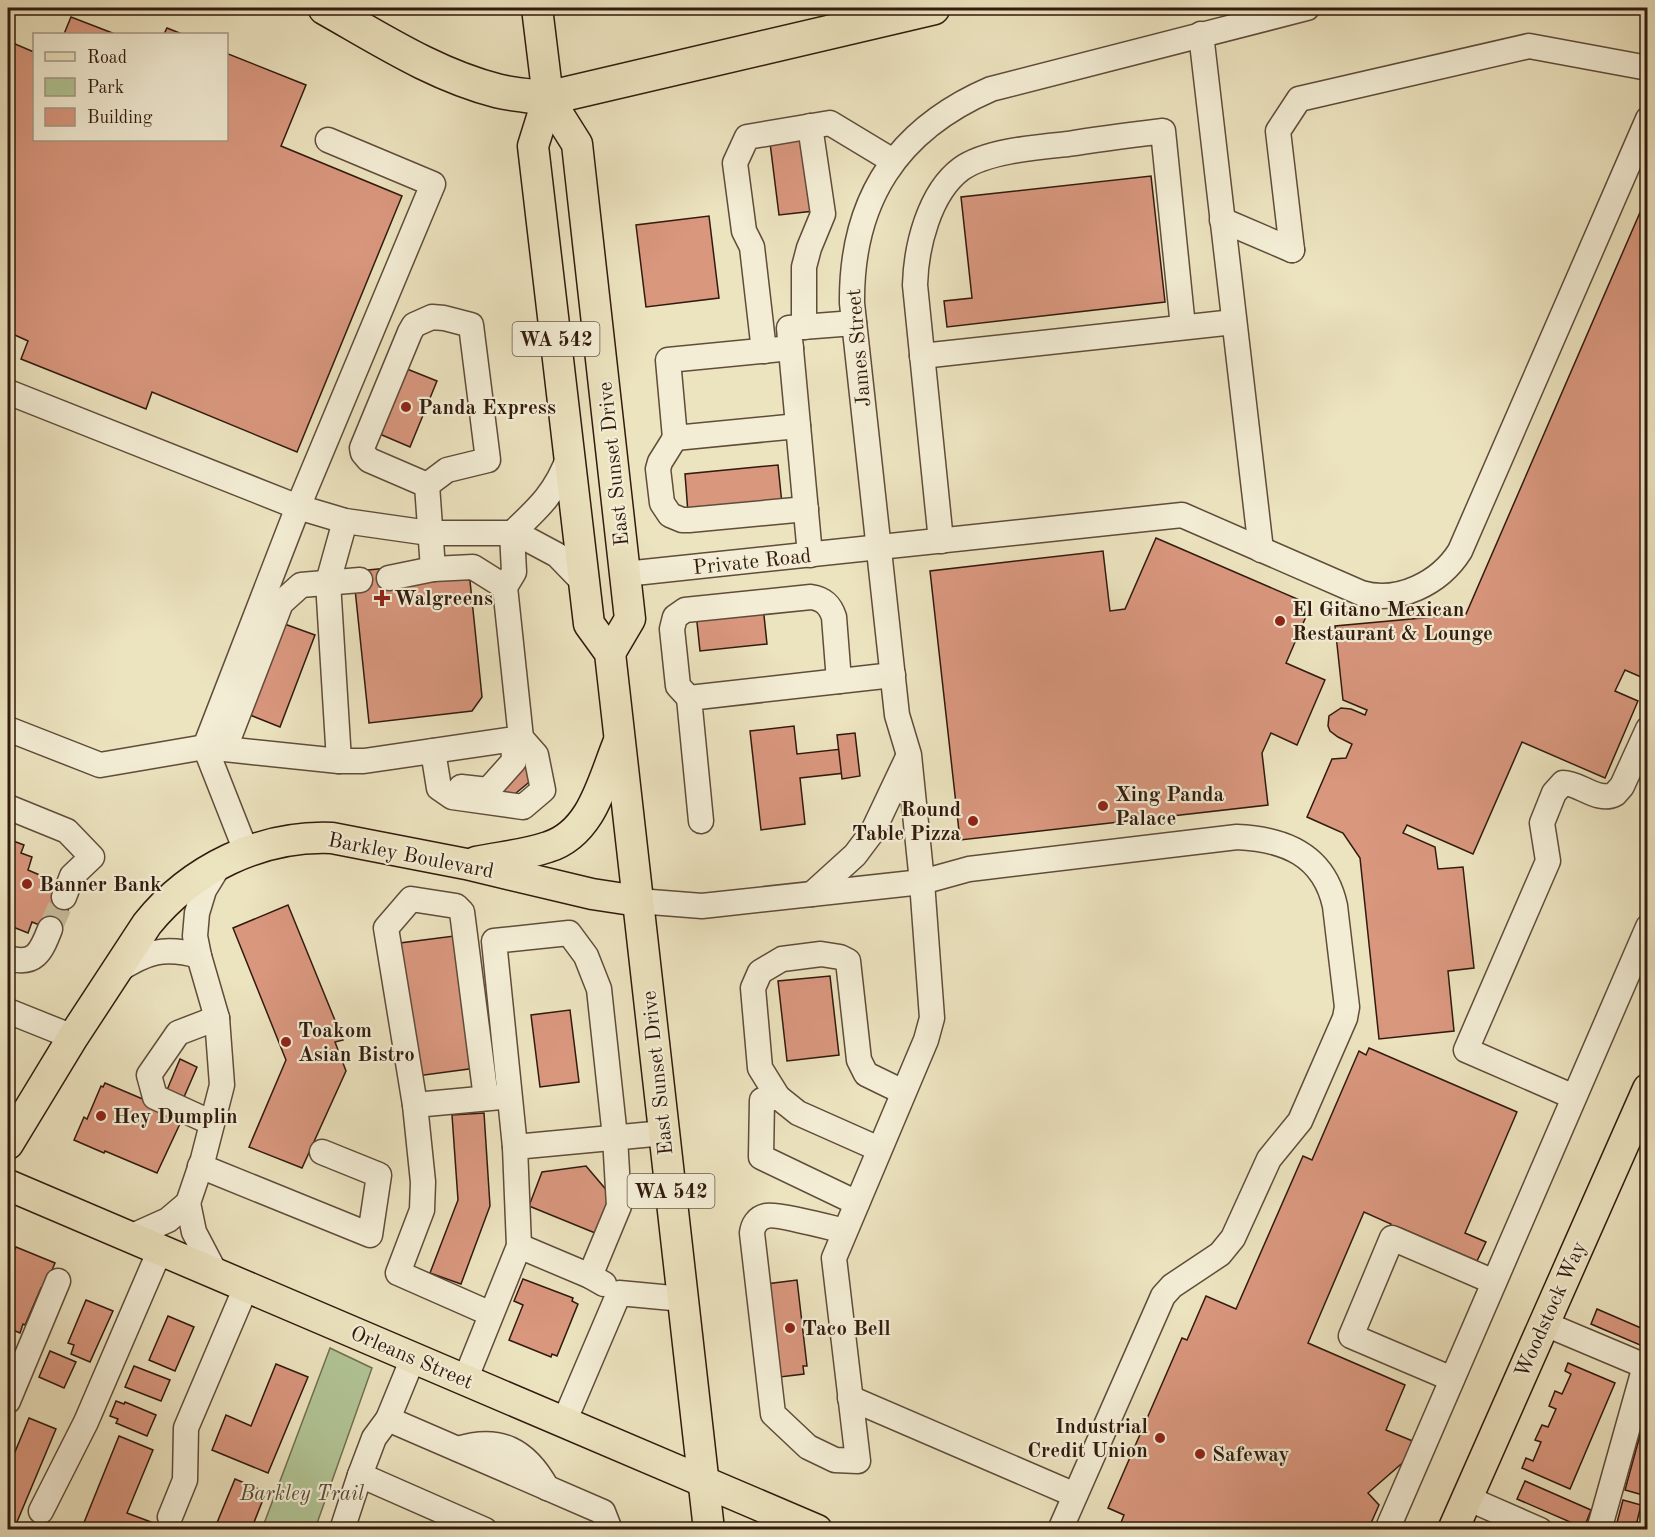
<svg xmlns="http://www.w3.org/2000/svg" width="1655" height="1537" viewBox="0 0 1655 1537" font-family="'Old Standard TT',serif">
<rect width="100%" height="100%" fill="#ece3bf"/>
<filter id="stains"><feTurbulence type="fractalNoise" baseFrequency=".00333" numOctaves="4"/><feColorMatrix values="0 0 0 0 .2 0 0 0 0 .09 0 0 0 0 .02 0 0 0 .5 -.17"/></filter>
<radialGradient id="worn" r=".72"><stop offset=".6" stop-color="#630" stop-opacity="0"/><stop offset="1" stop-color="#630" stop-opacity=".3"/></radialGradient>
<path fill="#b2c596" stroke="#727052" stroke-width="1.5" d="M330,1348L372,1368L315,1529H262Z"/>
<g fill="#d9977e" stroke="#311a0e" stroke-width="1.5">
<path d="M71,17L115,34H64Z"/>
<path d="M167,28L182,34H164Z"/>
<path d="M8,41L34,52V140H226V53L306,85L281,146L402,196L297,452L152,392L146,409L21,359L28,341L8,332Z"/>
<path d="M806,139L814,211L779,215L770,143Z"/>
<path d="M1151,176L1165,302L947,327L944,301L972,298L961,197Z"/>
<path d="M1648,194V680L1625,670L1615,691L1638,701L1605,778L1522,742L1473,854L1407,825L1403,833L1435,847L1438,869L1463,867L1474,968L1448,971L1454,1031L1379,1039L1360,858L1343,833L1307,817L1332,759L1346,758L1352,744L1338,737L1330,731L1328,726L1329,716L1341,708L1351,709L1365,715L1367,710L1343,700L1335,626L1466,614Z"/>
<path d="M709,216L719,298L646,307L636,225Z"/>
<path d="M402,367L437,381L410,447L375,432Z"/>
<path d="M778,465L782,504L688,513L685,474Z"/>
<path d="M1156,538L1311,605L1286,663L1325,680L1297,745L1271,733L1262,753L1268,805L960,840L930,571L1103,551L1110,611L1125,609Z"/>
<path d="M388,568L464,577L470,581L482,697L472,711L369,723L355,589L358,571Z"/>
<path d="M763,606L767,644L700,651L696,613Z"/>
<path d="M279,622L315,635L280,727L245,713Z"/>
<path d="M794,726L797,754L842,749L845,773L800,778L805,824L761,830L750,731Z"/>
<path d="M855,733L860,776L842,779L837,735Z"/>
<path d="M528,761L539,774L510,798L499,785Z"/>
<path d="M8,839L24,845L21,853L32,857L28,870L49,879L45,889L72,900L59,933L32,922L28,933L8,925Z"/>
<path d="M288,905L343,1040L335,1042L346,1071L302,1168L249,1147L286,1060L233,928Z"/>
<path d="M462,935L476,1068L417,1076L400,943Z"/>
<path d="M830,976L839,1055L787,1061L778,981Z"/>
<path d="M570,1010L579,1082L540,1087L531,1015Z"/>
<path d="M1369,1048L1517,1112L1465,1233L1486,1242L1477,1261L1401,1228L1399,1234L1388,1230L1391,1224L1364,1212L1308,1343L1405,1385L1386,1430L1415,1442L1408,1458L1368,1493L1379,1505L1368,1530H1118L1124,1515L1108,1508L1182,1338L1187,1340L1206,1296L1236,1309L1303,1156L1312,1160L1359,1051L1366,1055Z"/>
<path d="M180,1059L197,1067L184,1097L167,1090Z"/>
<path d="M105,1083L145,1100L185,1113L157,1173L105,1151L104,1153L74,1140L84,1117L87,1119L101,1086L103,1087Z"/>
<path d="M484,1113L490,1206L461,1284L430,1273L458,1200L452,1115Z"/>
<path d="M586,1166L614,1199L600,1235L529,1206L542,1172Z"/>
<path d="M16,1247L55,1263L44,1289L41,1288L25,1325L23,1324L20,1333L8,1328V1264Z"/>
<path d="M523,1279L573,1298L572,1301L578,1304L557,1356L552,1354L551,1357L509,1340L523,1305L514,1301Z"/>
<path d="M797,1280L807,1366H803L804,1374L780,1377L766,1284Z"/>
<path d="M86,1300L113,1311L90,1362L71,1354L74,1345L68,1343Z"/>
<path d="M1597,1309L1648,1331L1647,1348L1591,1324Z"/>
<path d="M168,1316L194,1327L175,1371L149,1360Z"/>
<path d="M50,1351L76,1362L64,1388L39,1377Z"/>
<path d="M1568,1363L1615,1383L1570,1489L1522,1468L1526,1458L1533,1461L1541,1442L1535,1440L1542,1425L1548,1427L1556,1409L1549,1406L1555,1391L1562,1394L1571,1374L1565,1371Z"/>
<path d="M276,1364L308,1377L268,1473L212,1450L226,1415L251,1426Z"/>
<path d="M134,1366L170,1380L161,1401L125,1387Z"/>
<path d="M116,1401L124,1404L125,1402L156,1415L147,1436L116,1423L118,1419L110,1416Z"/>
<path d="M1648,1406V1479L1643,1495L1625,1490Z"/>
<path d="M29,1418L56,1429L14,1529L8,1527V1463L10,1464Z"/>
<path d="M119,1436L153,1450L127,1513L151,1522L148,1530H81Z"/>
<path d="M235,1479L266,1492L251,1530H214Z"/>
<path d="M1525,1481L1591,1510L1584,1528L1517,1499Z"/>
<path d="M1623,1500L1641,1505L1635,1530H1615Z"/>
<path d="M1645,1517L1648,1518V1530H1641Z"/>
</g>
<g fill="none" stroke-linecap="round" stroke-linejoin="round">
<path stroke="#c7bb9c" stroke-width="24" stroke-dasharray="24 12" stroke-linecap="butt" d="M50,929L64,897"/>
<g stroke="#604c3a" stroke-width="27">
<g id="minor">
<path d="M1201,34L1261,550"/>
<path d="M1222,220L1292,250"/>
<path d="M1292,250L1278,131L1299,99L1529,46L1648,68"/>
<path d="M432,317L444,318L471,325L488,460L447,470L427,485L369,460L363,453L362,448L410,332L414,325Z"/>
<path d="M804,327V267L809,248L823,214L810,126"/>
<path d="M791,348L668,360L675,438L798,426"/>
<path d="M764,351L752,247L744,231L735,163L747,137L830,123L893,161"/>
<path d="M922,356L1234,322"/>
<path d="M8,392L298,507L345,521L429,533H512L529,540L557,555L584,583"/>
<path d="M675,438L660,462L658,469L662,503L670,515L682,520H689L806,509"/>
<path d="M427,485L433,569L473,567L505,587"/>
<path d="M941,541L915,285C916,247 929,193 961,169C986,151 1038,147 1068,144C1099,139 1131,135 1163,131L1183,327"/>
<path d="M810,555L789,328L854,323"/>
<path d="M625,574L1182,515L1361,593C1398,604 1440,583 1460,551L1648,119"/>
<path d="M389,578L433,569"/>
<path d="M689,698L678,686L672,629L675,617L685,610L811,597C824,599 830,605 834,617L839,681"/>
<path d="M8,729L100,765L205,747L339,761H364L521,738L505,587L514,572L512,533C539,508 557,491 569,456"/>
<path d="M225,748L281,603L301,585L360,580"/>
<path d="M433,751L439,788L452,797L523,807L543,790L536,755L521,738"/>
<path d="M339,761L328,582L345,521"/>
<path d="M461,787L488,790L514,761L513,739"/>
<path d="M8,807L67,831L92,857L72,876L64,897"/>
<path d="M701,821L689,698L893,675"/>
<path d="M246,851L205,747L298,507L433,184L328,140"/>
<path d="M812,894L855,855L873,831L908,757"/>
<path d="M638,901L702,906L922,882L969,869L1237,837C1285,839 1324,855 1335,906L1347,1007L1345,1018L1300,1121L1269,1159L1233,1238L1220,1254L1172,1286L1163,1296L1060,1530"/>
<path d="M8,958C35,966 41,952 50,929"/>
<path d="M117,971C146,952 164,946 199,956"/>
<path d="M8,1011L73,1037"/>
<path d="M778,1097L760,1068L753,988L760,972L782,959L821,954L840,957L848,961L859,1060L866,1074L903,1092"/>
<path d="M1574,1097L1466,1050L1548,861L1542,823L1554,793L1563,783C1580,783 1598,803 1615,794L1622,786L1648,729"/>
<path d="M415,1105L386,928L411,899L456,906L462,912L486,1098"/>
<path d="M212,1123L155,1097L149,1075L178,1033L217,1018"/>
<path d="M515,1147L494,941L569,933L586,956L599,989L615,1137L619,1206L590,1276"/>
<path d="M200,1166L370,1235L379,1175L322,1152"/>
<path d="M188,1203L194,1232L216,1274"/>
<path d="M857,1203L761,1157L762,1100L778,1097L798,1113L879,1149"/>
<path d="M845,1231C832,1228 775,1213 766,1216C757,1218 753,1225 752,1233L773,1414L808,1447L835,1460L858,1461L834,1258L926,1040L932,1018L922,882L909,755L897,715L852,303C851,201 896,130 991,89L1307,8"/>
<path d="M130,1237L168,1220L188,1203L203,1159L222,1085L217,1018L199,956L195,936L197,913L204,890L220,864"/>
<path d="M519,1246L590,1276L604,1284"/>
<path d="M491,1314L398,1273L422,1210L423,1182L415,1105L501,1097"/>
<path d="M1543,1323L1645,1366L1599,1530"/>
<path d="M413,1358L388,1419L374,1438L360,1475L485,1530"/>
<path d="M1452,1379L1351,1336L1392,1238L1494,1282"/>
<path d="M465,1380L519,1246L515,1147L664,1133"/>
<path d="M850,1398L1075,1495"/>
<path d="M8,1401L58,1281"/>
<path d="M388,1419L603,1512L610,1530"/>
<path d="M564,1422L619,1293L683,1299"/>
<path d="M458,1449C500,1436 526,1450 547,1488"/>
<path d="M1467,1498L1540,1530"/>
<path d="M41,1511L86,1422L160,1250"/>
<path d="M170,1517L185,1480L186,1428L246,1287"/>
<path d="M342,1530L360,1475"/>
<path d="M1387,1530L1648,927"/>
</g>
</g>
<g stroke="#311a0e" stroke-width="33">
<g id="major">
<path d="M537,8L548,98L533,146L589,624L610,653L709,1530"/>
<path d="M548,98L577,144L578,153L630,619L610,653"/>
<path d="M476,862C500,857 525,855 548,847C593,833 603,779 619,741"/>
<path d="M8,1144L73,1037L147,924C191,869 261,835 332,838L466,864L592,894L638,901"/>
<path d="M8,1185L817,1530"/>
<path d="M1453,1530L1648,1089"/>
</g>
</g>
<g stroke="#311a0e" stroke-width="36">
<path id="highway" d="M325,8C380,39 435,75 498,91C514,95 532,96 548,98L933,8"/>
</g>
<use href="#minor" stroke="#f3edd5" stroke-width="24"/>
<use href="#major" stroke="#ece3bf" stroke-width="30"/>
<use href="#highway" stroke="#ece3bf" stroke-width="33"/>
</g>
<g fill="#8f2418" stroke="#f3edd5" stroke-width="2">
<circle cx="406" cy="407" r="6"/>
<path d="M379 589h6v6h6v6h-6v6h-6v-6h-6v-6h6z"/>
<circle cx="1280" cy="621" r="6"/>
<circle cx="1103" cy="806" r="6"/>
<circle cx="973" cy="821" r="6"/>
<circle cx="27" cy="884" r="6"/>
<circle cx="286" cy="1042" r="6"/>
<circle cx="101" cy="1116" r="6"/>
<circle cx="790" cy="1328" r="6"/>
<circle cx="1160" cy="1438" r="6"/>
<circle cx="1200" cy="1454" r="6"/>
</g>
<g text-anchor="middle" stroke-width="4.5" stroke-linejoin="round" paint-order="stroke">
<g fill="#f3edd5" stroke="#6b594a" stroke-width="1.5">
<rect x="512.5" y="322" width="87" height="34" rx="4.5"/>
<rect x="627.5" y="1174" width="87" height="34" rx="4.5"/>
</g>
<g font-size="20" font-weight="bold" fill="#311a0e">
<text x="556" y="346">WA 542</text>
<text x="671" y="1198">WA 542</text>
</g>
<g font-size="21" fill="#311a0e" stroke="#f3edd5">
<text transform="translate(858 348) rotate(-95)" y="7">James Street</text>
<text transform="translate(613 464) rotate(-96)" y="7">East Sunset Drive</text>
<text transform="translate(752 561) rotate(-6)" y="7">Private Road</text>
<text transform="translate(411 855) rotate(11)" y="7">Barkley Boulevard</text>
<text transform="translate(657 1073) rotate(-96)" y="7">East Sunset Drive</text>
<text transform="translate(1550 1309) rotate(-66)" y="7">Woodstock Way</text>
<text transform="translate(412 1357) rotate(23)" y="7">Orleans Street</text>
</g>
<g font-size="21" font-weight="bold" fill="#311a0e" stroke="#f3edd5" text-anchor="start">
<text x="418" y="414">Panda Express</text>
<text x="394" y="605">Walgreens</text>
<text x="1292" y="616">El Gitano Mexican<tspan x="1292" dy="24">Restaurant &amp; Lounge</tspan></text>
<text x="1115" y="801">Xing Panda<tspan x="1115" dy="24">Palace</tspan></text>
<text x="961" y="816" text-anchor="end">Round<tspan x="961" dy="24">Table Pizza</tspan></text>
<text x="39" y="891">Banner Bank</text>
<text x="298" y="1037">Toakom<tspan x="298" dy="24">Asian Bistro</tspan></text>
<text x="113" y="1123">Hey Dumplin</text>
<text x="802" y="1335">Taco Bell</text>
<text x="1148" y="1433" text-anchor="end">Industrial<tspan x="1148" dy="24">Credit Union</tspan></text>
<text x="1212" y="1461">Safeway</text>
</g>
<g font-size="21" font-style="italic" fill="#584d37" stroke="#f3edd5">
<text x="302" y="1500">Barkley Trail</text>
</g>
</g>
<rect width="1655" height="1537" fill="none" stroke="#ece3bf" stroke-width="30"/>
<rect x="9" y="9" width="1637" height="1519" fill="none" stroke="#311a0e" stroke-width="3"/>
<rect x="15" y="15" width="1625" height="1507" fill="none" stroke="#311a0e" stroke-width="1.5"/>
<rect x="33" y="33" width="195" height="108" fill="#f3edd5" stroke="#a59985" stroke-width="1.5"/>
<rect x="45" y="52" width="30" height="9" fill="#ece3bf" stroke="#a59985" stroke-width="1.5"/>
<text x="87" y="63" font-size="18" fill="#311a0e">Road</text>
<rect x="45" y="78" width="30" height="18" fill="#b2c596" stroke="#a59985" stroke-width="1.5"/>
<text x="87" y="93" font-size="18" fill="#311a0e">Park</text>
<rect x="45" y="108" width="30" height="18" fill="#d9977e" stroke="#a59985" stroke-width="1.5"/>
<text x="87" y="123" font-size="18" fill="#311a0e">Building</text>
<rect width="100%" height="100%" filter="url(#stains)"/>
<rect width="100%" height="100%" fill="url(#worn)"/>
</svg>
